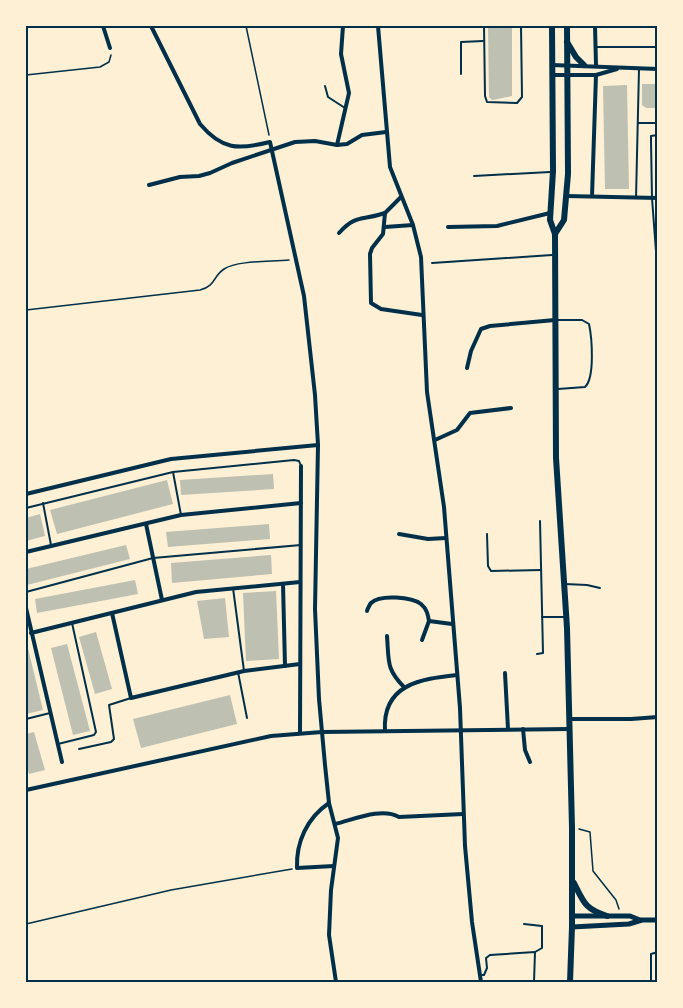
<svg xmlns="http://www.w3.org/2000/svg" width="683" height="1008" viewBox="0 0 683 1008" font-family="'DejaVu Sans',sans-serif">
<rect width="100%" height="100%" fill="#fdf0d5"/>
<g fill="#bec0b2">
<path d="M488,26H512V96L492,100L489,97Z"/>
<path d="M642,84H658V108H646L642,105Z"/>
<path d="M627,85L629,189H605L603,86Z"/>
<path d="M273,474L274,489L181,495L180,480Z"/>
<path d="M167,480L173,504L57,534L50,510Z"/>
<path d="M40,514L45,536L26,541V518Z"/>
<path d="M269,524L270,539L168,547L166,532Z"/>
<path d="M126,545L130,559L27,585L26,569Z"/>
<path d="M271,555L272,574L172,583L171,563Z"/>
<path d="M135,580L138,594L37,613L35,599Z"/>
<path d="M276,591L279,659L246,661L243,593Z"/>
<path d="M225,598L229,637L204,639L197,601Z"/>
<path d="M96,632L112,689L95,694L79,637Z"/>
<path d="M26,640L43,710L26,714Z"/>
<path d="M67,644L90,731L73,735L51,648Z"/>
<path d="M230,695L237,724L141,748L133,719Z"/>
<path d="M34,732L45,770L29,774L26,763V734Z"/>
</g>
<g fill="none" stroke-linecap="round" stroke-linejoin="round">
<g stroke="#003049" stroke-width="1.5">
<path d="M246,26L269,135"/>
<path d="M26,75L100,67L109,62L111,55"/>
<path d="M26,310L200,290C216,286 213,276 224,269C238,260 272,262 289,260"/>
<path d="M579,829L590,832L593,871L616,900L619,909"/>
<path d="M26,924L171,890L292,869"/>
</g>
<g stroke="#003049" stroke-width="2">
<path d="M484,26L485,96L487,102L517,103L522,97L521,26"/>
<path d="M595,47H658"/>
<path d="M461,74V42L483,41"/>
<path d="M325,86L328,97L345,108"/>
<path d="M638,123H658"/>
<path d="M658,135L651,136V141L652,198L658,278"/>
<path d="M474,176L550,172"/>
<path d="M636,198L639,69"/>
<path d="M432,263L552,255"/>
<path d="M557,320H582L589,324C592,338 595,378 585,387L558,389"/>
<path d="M173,472L181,515"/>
<path d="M43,503L51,545"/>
<path d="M26,508L173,472L294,460L299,461L301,466"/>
<path d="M487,534L488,566L491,571L541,570"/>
<path d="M565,584L587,585L600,588"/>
<path d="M233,588L244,671"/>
<path d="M26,592L153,558L301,545"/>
<path d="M542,617H566"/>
<path d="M537,654L543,653L540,521"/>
<path d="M238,672L247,718"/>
<path d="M26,719L50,713"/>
<path d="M58,744L94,735L96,732L72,623"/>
<path d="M79,749L111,742L114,739L109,705L131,698"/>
<path d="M524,924L542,926V948L535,952"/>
<path d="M481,975H484L487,968L486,958L490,955L535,952L534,982H536"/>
<path d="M651,982V954L658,952"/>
</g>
<g stroke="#003049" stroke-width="4">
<path d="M103,26L110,48"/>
<path d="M151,26L200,124C222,150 238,150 270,142L304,296L315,395L318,445L315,609L319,699L325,765L329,803L338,838L331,890L329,935L336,982"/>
<path d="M378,26L390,167L413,225L421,257L427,392L444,507L460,708L465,846L472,922L481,982"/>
<path d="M595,26L596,65"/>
<path d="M552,65L658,69"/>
<path d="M553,75H596L617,69"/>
<path d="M337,145L349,93L341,54L343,26"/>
<path d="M149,185L180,177L199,176L210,173L232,163L295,142L315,141L337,145L347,144L362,135L386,132"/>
<path d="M566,196L658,198"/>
<path d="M592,196L596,75"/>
<path d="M401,197L385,213L383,234L372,248L370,254L371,303L381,309L422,315"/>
<path d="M385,227L413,225"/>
<path d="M448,227L497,226L550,213"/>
<path d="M339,233C356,214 362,221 385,213"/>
<path d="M467,368L471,351L481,329L490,326L555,320"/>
<path d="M435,440L457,430L470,413L511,408"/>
<path d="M26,494L171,459L318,445"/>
<path d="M146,524L162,600"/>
<path d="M399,534L428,539L446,538"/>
<path d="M26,552L181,515L301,503"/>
<path d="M283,584L285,666"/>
<path d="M26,608L62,762"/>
<path d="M367,611C367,610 370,604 371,603C380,594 412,597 421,604C427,609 428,615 429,621L452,624"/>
<path d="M112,613L131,698L244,671L300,664"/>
<path d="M31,633L196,592L300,582"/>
<path d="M387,636C389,661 386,669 404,687"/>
<path d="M422,640L429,621"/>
<path d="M505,673L508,729"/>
<path d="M569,719H631L658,717"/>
<path d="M523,729L525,750L530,762"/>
<path d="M385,731C382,684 421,679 457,675"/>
<path d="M300,733L301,466"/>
<path d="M26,790L271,736L322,732L569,729"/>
<path d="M329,803C307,818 296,842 297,868L334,866"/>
<path d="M335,824C353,820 381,807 399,817L463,814"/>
</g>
<g stroke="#003049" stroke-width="5">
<path d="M572,916H630L640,920"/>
<path d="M572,927L629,924L642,920H658"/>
</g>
<g stroke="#003049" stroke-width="6">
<path d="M552,26L553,171L550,220L555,234L556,458L567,628L572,827V927L570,982"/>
<path d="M567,42L576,57L584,65"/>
<path d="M555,234L564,220L568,174L567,26"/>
<path d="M574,883C584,903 585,909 607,916"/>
</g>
</g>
<rect width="683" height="1008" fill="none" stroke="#fdf0d5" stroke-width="54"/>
<rect x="27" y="27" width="629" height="954" fill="none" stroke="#003049" stroke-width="2"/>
</svg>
